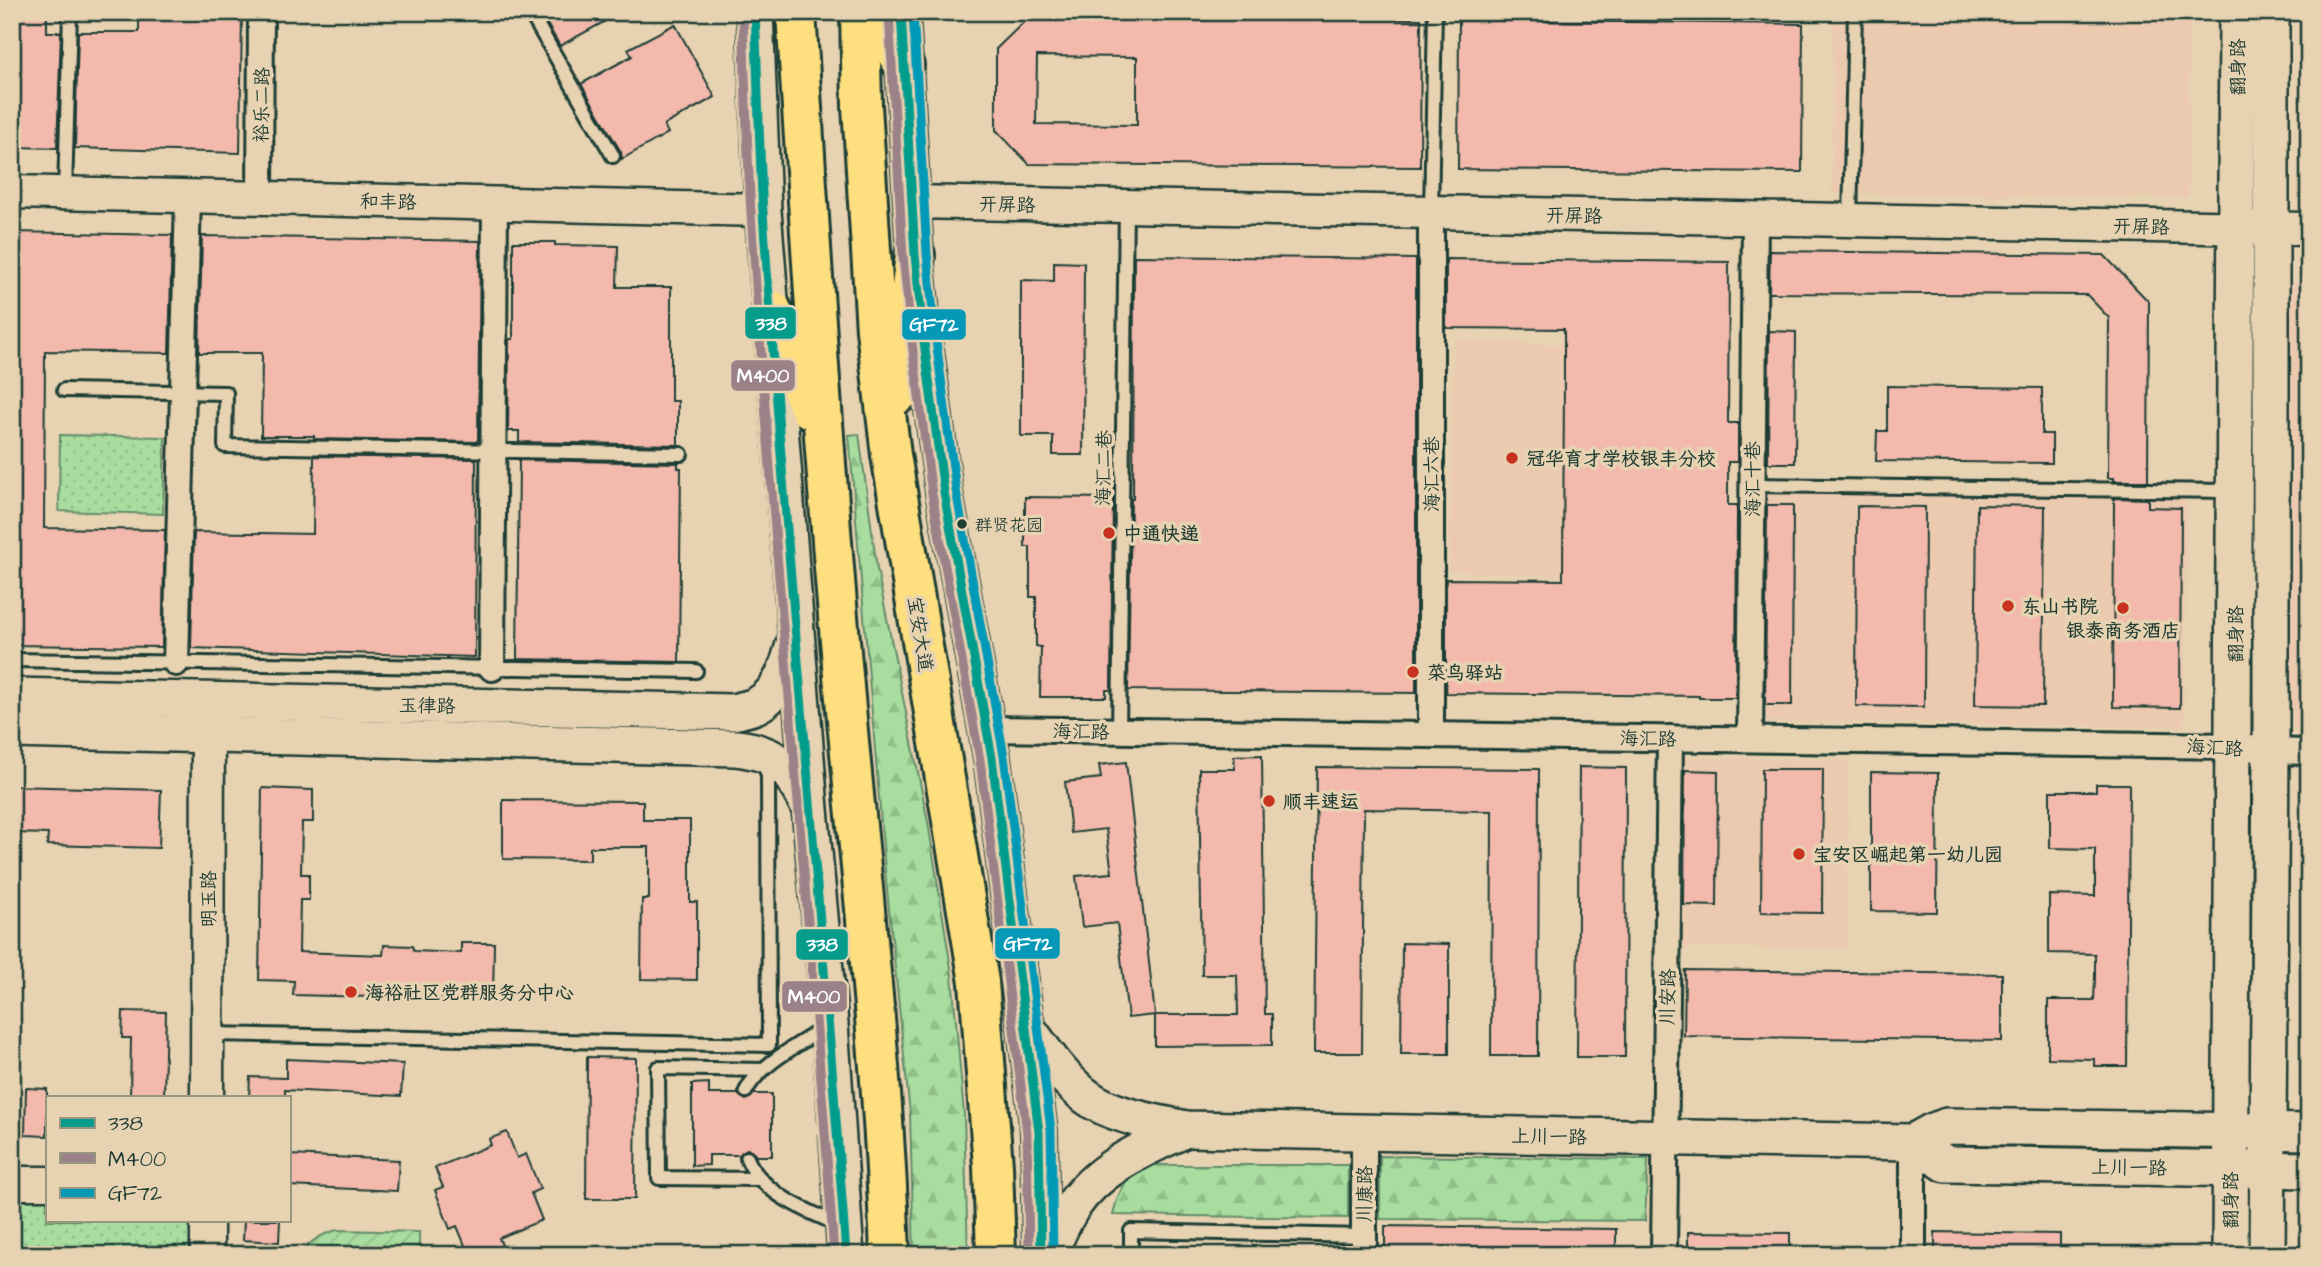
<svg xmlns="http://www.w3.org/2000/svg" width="2321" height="1267" viewBox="0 0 2321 1267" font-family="'Architects Daughter','LXGW WenKai TC',sans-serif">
<defs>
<pattern id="forest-firs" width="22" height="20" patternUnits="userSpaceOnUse" patternTransform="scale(1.75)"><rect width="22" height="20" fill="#a8dd9f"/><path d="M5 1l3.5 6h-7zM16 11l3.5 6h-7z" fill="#90bf8a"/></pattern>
<pattern id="park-dots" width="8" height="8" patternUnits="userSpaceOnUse" patternTransform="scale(1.75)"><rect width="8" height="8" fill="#a8dd9f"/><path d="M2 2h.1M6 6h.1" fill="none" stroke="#90bf8a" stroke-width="1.8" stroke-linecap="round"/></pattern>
<pattern id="garden-furrows" width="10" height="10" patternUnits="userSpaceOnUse" patternTransform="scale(1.75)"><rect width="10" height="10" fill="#a8dd9f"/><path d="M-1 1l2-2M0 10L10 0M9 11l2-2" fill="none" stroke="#90bf8a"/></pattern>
</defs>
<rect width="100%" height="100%" fill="#e7d2b1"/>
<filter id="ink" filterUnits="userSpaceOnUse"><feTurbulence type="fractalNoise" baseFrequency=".0143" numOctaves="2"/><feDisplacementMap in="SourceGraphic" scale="14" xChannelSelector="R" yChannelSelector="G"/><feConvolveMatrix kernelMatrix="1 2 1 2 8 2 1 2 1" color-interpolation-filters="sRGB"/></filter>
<g filter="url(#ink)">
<g fill="#ebcab0">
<path d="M1833,12H2190L2188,197L1832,193Z"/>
<path d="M2289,282H2309V727H2288Z"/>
<path d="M1455,341L1575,345L1568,576L1449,571Z"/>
<path d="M1753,485L2186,491L2184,727L1752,721Z"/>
<path d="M1680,757L1849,760L1847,949L1678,947Z"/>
</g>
<g fill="url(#forest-firs)" stroke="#648d6a" stroke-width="2">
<path d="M859,434L877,569L928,822L952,975L964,1115L968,1255H914L910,1114L885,870L849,435Z"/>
<path d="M1380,1156L1648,1159L1645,1221L1380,1219Z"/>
<path d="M1144,1165H1348V1218L1113,1215C1119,1189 1123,1183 1144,1165Z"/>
</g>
<g fill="url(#park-dots)" stroke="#648d6a" stroke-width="2">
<path d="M60,435L165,437L163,514L59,511Z"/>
<path d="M12,1193H47V1220H202L201,1255H12Z"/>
</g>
<path fill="url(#garden-furrows)" stroke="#648d6a" stroke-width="2" d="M337,1230L419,1232V1255H299C310,1241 320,1235 337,1230Z"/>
<g fill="#f3b9ad" stroke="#1f3d34" stroke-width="2" fill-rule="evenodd">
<path d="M12,12H47V32H61L57,148L12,147Z"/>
<path d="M139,12H242L240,153L75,148L78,32H139Z"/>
<path d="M540,12H622L560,46Z"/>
<path d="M1030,16L1421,19L1420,167L1029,164L996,130V49ZM1037,56L1137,57V125L1036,124Z"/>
<path d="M1459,20L1803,24L1802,172L1458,169Z"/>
<path d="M675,24L715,97L664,125L668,133L622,159L621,152L581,84L632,56L628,49Z"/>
<path d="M12,232L172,235L169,353L45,351L44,528L165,530L162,647L12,645Z"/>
<path d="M202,236L480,241L478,440L476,442L314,439V436H261L262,353H199Z"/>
<path d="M513,242H555V245L618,246L617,287H671V401H678V445L519,442V431H508L509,339H513Z"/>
<path d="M1770,251L2104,255L2149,302L2148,481H2114V478H2108L2109,318L2087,295L1769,293Z"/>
<path d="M1134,256L1416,259V693L1128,690L1131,499H1133Z"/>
<path d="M1446,259L1729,262L1728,423H1738V462H1728V505H1737L1736,698H1699V696L1446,693V579L1563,580L1564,374V329L1446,328Z"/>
<path d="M1054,262L1084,263L1083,455H1053V436H1021V280L1054,281Z"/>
<path d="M1769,331L1796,332L1795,463H1768Z"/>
<path d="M1887,386L2042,388V434H2052V463L1876,461L1877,431H1887Z"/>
<path d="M314,456L476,459L475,657L191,648L194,532L313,534Z"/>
<path d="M519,460L678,463V468H681L679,662L517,659Z"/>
<path d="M1025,497L1113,498L1111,690H1106V697H1040L1041,647L1036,646V597H1030V547H1025Z"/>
<path d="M2114,498L2148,499V507L2181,508L2180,708L2113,707Z"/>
<path d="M1767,505H1793L1792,705H1765Z"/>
<path d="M1977,505L2045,506L2043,706L1975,705Z"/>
<path d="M1857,506L1925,507L1924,707L1856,706Z"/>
<path d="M1262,755L1265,1014H1272V1045L1155,1046V1015H1238L1237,975H1202L1199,769H1235L1234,756Z"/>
<path d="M1126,762L1155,1015L1128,1018L1117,923L1082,927L1076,876L1112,873L1106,829L1071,833L1065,782L1101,778L1099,765Z"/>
<path d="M1317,767L1539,769L1538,1056H1491L1492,811L1364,809L1362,1053H1314Z"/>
<path d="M1579,767L1626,768L1625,1057H1577Z"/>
<path d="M1762,769H1823L1822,913L1761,912Z"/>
<path d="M1685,770L1718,771L1717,906L1684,905Z"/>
<path d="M1871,772L1938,773L1937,912L1871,911Z"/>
<path d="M2096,784H2129L2127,1066H2094V1059L2048,1058V1000H2094L2095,977V954L2049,953V895L2095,896V849L2050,848V791H2096Z"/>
<path d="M12,786L161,790L159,848L47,845L48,834L12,833Z"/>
<path d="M262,788L313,790V822H302L301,874H309V900H300L299,952L383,955L384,945L412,946L414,951L461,953V943H494L493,1000L293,995L294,981L259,980Z"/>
<path d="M503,800L643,801V820H690V902H697V980L641,979L642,899H649V847H590V860L503,859Z"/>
<path d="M1402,943L1449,944V1054H1401Z"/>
<path d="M1685,970L2002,974V1041L1684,1036Z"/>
<path d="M123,1011L166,1012L164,1097H130L131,1038H122Z"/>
<path d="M587,1057L636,1058L635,1199H586Z"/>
<path d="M286,1059L403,1064L401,1096L285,1090V1097H249L250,1077L286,1078Z"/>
<path d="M709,1083V1094H738L746,1100L754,1094H772V1156H756L752,1151L747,1149L739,1155H709V1165L692,1166V1084Z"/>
<path d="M26,1088L47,1089V1136L25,1135Z"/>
<path d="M507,1132L517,1158L526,1154L540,1189L531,1193L542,1220L499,1238L506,1255H469L457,1226L450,1229L435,1190L443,1187L435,1168L491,1145L489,1139Z"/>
<path d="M289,1155L399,1160L397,1191L289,1186Z"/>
<path d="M244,1220H280L279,1242L243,1240Z"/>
<path d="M1385,1226L1616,1229V1255H1385Z"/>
<path d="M1688,1232L1790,1233V1255H1688Z"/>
<path d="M1935,1232L2060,1234V1255H1935Z"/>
</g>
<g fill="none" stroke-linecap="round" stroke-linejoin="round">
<g stroke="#1f3d34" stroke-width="18">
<g id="service">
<path d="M530,12L613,156"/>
<path d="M65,193L70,12"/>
<path d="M1431,212L1435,12"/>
<path d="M1850,220L1855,12"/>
<path d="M64,390L226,393L225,446L681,454"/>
<path d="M1752,485L2231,491"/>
<path d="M12,660L696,671"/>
<path d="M1119,731L1126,206"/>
<path d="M208,1034L769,1045L768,775L763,761"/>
<path d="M746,1091C759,1064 802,1043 827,1026"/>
<path d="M747,1158C762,1195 807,1210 841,1226"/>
<path d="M761,1179L659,1178L658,1068L762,1070"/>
<path d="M1131,1255V1231L1364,1236"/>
</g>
</g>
<g stroke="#1f3d34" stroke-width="30">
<g id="minor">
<path d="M260,198L261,12"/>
<path d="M1431,212V735"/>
<path d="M176,663L188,197"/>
<path d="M492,668L495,204"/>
<path d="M987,729L2234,746L2271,751L2309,752"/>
<path d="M1750,739L1755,218"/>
<path d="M1913,1142V1255"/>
<path d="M1364,1255V1133"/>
<path d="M1664,1255L1670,738"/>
</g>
</g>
<g stroke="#1f3d34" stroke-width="37">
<g id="tertiary">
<path d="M12,192L763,210"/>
<path d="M912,202L2309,229"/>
<path d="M207,1097L208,710"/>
<path d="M12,1183H47"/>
<path d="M207,1255V1220"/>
</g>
</g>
<g stroke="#1f3d34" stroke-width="40">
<g id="secondary">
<path d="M755,12L763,210L810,809L830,1024L846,1255"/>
<path d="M901,12L915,255L924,342L944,492L992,758L1039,1132L1041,1255"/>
<path d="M12,696L733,712C740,710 748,709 755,706C779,695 788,667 794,644"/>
<path d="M12,730L736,748C781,753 788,768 808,805"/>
<path d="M1026,1026C1044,1051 1062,1078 1087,1097C1112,1116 1155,1122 1186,1129L1913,1142L1931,1132L1947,1126L2309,1132"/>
<path d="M1913,1142L1946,1164L2309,1170"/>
<path d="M1048,1255C1056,1239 1063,1220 1073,1206C1100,1166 1144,1149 1186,1129"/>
<path d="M2230,1255L2237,12"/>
<path d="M2267,1255L2271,751V12"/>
</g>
</g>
<g stroke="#1f3d34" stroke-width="44">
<g id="primary">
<path d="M796,12C811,252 826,491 848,731C864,905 884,1079 890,1255"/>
<path d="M860,12L862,106L876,330L891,455L979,982L993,1166L996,1255"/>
<path d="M876,12L904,66"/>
<path d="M772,310L810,409"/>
<path d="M898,394L915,255"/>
</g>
</g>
<use href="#service" stroke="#e7d2b1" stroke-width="12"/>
<use href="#minor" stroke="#e7d2b1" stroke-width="24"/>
<use href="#tertiary" stroke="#e7d2b1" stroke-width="32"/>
<use href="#secondary" stroke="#e7d2b1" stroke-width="35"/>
<use href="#primary" stroke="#fedf80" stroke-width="38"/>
<g stroke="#e7d2b1" stroke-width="14">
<g id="bus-1">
<path d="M755,12C758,79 759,146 763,212C786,560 822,907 846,1255"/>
<path d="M901,12L915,255L924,342L944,492L992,758L1039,1132L1041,1255"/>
</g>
</g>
<g stroke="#e7d2b1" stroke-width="14">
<g id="bus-2">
<path d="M743,12C745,79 747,146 751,213C774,560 810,907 834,1255"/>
<path d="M889,13L903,256L912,343L932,494L980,760L1027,1133L1029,1255"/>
</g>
</g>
<g stroke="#e7d2b1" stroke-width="14">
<path id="bus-3" d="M913,12L927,254L936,341L956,490L1004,756L1051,1130L1053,1255"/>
</g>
<use href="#bus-1" stroke="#069c8c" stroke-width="9"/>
<use href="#bus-2" stroke="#9a8288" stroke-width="9"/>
<use href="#bus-3" stroke="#0599b7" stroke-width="9"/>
</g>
</g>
<g fill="#c8321e" stroke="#e7d2b1" stroke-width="2.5">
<circle cx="1512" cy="458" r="7"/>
<circle cx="1109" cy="533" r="7"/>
<circle cx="2008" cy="606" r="7"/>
<circle cx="2123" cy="608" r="7"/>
<circle cx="1413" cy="672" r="7"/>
<circle cx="1269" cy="801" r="7"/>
<circle cx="1799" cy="854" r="7"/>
<circle cx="351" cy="992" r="7"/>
</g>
<circle fill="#1f3d34" stroke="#e7d2b1" stroke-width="2.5" cx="962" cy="524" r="6"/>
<g text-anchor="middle" stroke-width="7" stroke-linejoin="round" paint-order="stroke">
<g font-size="17" fill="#1f3d34" stroke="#e7d2b1" text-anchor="start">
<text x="975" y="531">群贤花园</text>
</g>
<g font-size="19" fill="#1f3d34" stroke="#e7d2b1">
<text transform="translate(2237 67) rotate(-90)" y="7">翻身路</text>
<text transform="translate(261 105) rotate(-89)" y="7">裕乐二路</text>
<text transform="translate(388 201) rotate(1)" y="7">和丰路</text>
<text transform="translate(1007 204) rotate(1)" y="7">开屏路</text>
<text transform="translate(1574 215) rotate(1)" y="7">开屏路</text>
<text transform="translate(2141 226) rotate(1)" y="7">开屏路</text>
<text transform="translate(1103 468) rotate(-89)" y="7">海汇二巷</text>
<text transform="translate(1431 474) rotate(-90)" y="7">海汇六巷</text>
<text transform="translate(1752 479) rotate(-90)" y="7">海汇十巷</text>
<text transform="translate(921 634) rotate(81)" y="7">宝安大道</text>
<text transform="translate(2235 634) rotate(-90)" y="7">翻身路</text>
<text transform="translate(427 705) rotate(1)" y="7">玉律路</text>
<text transform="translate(1081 731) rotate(1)" y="7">海汇路</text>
<text transform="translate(1648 738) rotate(1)" y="7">海汇路</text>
<text transform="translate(2215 747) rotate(3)" y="7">海汇路</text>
<text transform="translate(208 899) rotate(-90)" y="7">明玉路</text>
<text transform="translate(1667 997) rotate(-89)" y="7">川安路</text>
<text transform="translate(1549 1136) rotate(1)" y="7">上川一路</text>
<text transform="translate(2129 1167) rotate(1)" y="7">上川一路</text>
<text transform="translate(1364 1194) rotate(-90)" y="7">川康路</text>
<text transform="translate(2230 1200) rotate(-90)" y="7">翻身路</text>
</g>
<g font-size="19" font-weight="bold" fill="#1f3d34" stroke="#e7d2b1" text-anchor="start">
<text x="1526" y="465">冠华育才学校银丰分校</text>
<text x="1123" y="540">中通快递</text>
<text x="2022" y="613">东山书院</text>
<text x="2123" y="637" text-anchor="middle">银泰商务酒店</text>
<text x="1427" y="679">菜鸟驿站</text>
<text x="1283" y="808">顺丰速运</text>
<text x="1813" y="861">宝安区崛起第一幼儿园</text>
<text x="365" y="999">海裕社区党群服务分中心</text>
</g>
</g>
<g stroke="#e7d2b1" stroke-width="2.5">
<rect x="744" y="306" width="53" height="34" rx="7" fill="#069c8c"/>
<rect x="901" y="308" width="66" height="33" rx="7" fill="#0599b7"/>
<rect x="730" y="359" width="66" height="33" rx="7" fill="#9a8288"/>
<rect x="994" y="927" width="67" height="33" rx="7" fill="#0599b7"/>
<rect x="795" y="928" width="54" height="33" rx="7" fill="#069c8c"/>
<rect x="781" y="980" width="67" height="33" rx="7" fill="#9a8288"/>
</g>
<g font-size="19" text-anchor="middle" font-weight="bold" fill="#fff">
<text x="771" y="330">338</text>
<text x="934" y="331">GF72</text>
<text x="763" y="382">M400</text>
<text x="1028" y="950">GF72</text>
<text x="822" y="951">338</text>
<text x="814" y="1003">M400</text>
</g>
<rect width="2321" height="1267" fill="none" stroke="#e7d2b1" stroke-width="42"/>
<rect x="21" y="21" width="2279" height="1225" fill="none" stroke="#1f3d34" stroke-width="2.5" filter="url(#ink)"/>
<rect x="46" y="1096" width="245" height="126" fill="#e7d2b1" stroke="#97967f" stroke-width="2"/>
<rect x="60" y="1118" width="35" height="10" fill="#069c8c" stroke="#97967f" stroke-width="2"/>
<text x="108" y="1130" font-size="21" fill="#1f3d34">338</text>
<rect x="60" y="1153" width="35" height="10" fill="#9a8288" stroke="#97967f" stroke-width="2"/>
<text x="108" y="1166" font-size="21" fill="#1f3d34">M400</text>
<rect x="60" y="1188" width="35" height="10" fill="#0599b7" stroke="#97967f" stroke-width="2"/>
<text x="108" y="1200" font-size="21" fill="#1f3d34">GF72</text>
</svg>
